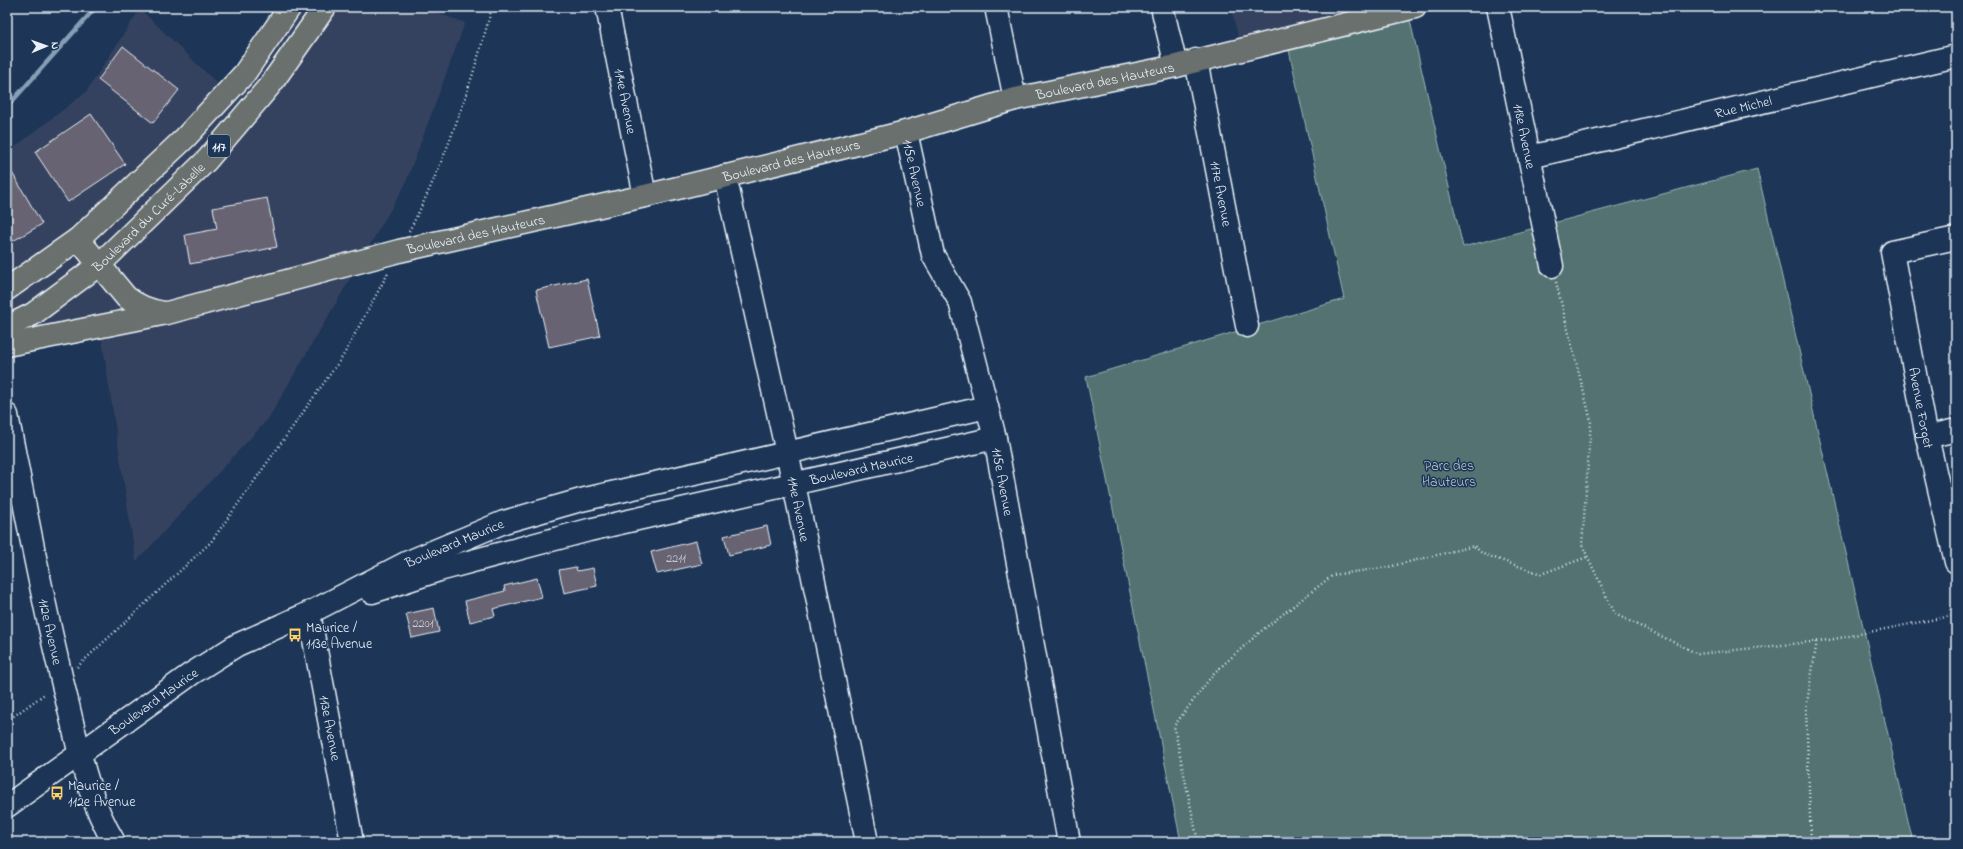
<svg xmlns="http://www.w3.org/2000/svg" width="1963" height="849" viewBox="0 0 1963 849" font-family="'Indie Flower',sans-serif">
<rect width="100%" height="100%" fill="#1d3557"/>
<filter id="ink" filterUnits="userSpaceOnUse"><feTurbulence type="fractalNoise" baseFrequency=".025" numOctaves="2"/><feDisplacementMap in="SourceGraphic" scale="8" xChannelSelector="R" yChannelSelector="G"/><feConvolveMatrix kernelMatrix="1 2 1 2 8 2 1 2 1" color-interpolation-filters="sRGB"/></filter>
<g filter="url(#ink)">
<g fill="#34435f">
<path d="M272,7H420L465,23L405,185L268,419L136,562L101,333L7,348V153L86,92L140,9L227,93Z"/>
<path d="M1231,7H1406L1241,49Z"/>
</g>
<path fill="#537271" stroke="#9eb2b4" d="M1408,12L1463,247L1757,169L1913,842H1181L1086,377L1344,299L1287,41Z"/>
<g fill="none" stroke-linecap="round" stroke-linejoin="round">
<path stroke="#849fb6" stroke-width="4.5" d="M7,107L96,7"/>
</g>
<g fill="#686472" stroke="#e8f1f8">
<path d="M123,46L179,90L153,123L98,80Z"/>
<path d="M91,114L125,164L68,202L35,152Z"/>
<path d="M7,164L42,224L13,241L7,231Z"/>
<path d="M267,198L277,247L190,264L185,235L217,229L213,208Z"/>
<path d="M587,279L600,336L549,347L536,290Z"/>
<path d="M767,526L771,545L729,555L724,536Z"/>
<path d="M696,541L702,564L657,574L651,552Z"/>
<path d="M576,567L577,571L593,568L597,586L564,593L559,570Z"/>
<path d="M537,578L542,597L493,609L495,616L470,622L465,601L505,591L504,586Z"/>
<path d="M434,608L439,632L412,638L406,614Z"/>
</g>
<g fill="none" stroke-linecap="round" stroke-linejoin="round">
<g stroke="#e8f1f8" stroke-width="25">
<g id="minor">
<path id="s1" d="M607,7L645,196"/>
<path d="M996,7L1015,99"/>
<path d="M1162,7L1176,66"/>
<path id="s2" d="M1498,7L1552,266"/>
<path id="s3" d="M1196,60L1247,326"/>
<path id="s4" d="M906,132L933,255L960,302L995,438L1069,842"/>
<path id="s5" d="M1530,157L1956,56"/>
<path id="s6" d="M725,176L794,484L867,842"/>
<path id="s7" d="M1956,238L1892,252L1927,437L1956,562"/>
<path id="s8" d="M7,415C26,512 44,609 68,705C79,751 89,801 114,842"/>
<path d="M1927,437L1956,430"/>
<path id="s9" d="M372,592L439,570L589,530L995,438"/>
<path id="s10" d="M309,613L352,842"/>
<path id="s11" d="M7,806L191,674L237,645L309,613L406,563L504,522L581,500L987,407"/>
</g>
</g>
<g stroke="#e8f1f8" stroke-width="25">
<g id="major">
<path d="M78,239L126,297C137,306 150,311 164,313"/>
<path d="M7,289L78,239L185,138L244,74L290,7"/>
<path id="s12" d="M7,327L33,314L100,264L207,160L271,84L325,7"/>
<path id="s13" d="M7,345L167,313L399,251L645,196L906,132L1015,99L1176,66L1415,7"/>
</g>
</g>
<g stroke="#e8f1f8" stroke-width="2.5" stroke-dasharray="1 3" stroke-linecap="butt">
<path d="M409,231C446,161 472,83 492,7"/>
<path d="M1556,282L1591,421L1582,545L1615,614L1698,654L1829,640L1956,615"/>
<path d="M77,667L211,542L343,356L388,273"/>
<path d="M7,721L46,693"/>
<path d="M1198,842L1174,726L1214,673L1260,632L1333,575L1388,567L1474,546L1483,554L1541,574L1587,557"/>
<path d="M1811,842L1806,709L1817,641"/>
</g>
<use href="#minor" stroke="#1d3557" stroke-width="22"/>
<use href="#major" stroke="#6b706d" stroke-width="22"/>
</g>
</g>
<defs>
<g id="bus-bare" transform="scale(1.08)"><path d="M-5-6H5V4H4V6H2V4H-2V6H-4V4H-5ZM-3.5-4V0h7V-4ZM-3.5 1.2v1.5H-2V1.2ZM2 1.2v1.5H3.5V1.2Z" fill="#ffd166" stroke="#1d3557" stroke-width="2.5" paint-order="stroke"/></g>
</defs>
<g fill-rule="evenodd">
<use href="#bus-bare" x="295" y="635"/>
<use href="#bus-bare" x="57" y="793"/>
</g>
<g text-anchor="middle" stroke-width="3" stroke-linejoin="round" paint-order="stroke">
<g font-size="12" fill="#c8ced6">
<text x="676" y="562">2211</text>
<text x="423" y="627">2201</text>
</g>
<rect fill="#1d3557" stroke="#abb9c8" stroke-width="1" x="208" y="135" width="22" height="22" rx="3"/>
<g font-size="13" font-weight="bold" fill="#e8f1f8">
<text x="219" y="151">117</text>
</g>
<g font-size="14" fill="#e8f1f8" stroke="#1d3557">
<text dy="5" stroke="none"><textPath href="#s13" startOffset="1130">Boulevard des Hauteurs</textPath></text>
<text dy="5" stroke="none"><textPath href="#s1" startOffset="96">114e Avenue</textPath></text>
<text dy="5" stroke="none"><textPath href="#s5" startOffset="219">Rue Michel</textPath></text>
<text dy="5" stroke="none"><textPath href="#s2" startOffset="132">118e Avenue</textPath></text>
<text dy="5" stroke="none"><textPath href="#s13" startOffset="806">Boulevard des Hauteurs</textPath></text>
<text dy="5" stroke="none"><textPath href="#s4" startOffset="42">115e Avenue</textPath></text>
<text dy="5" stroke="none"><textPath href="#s3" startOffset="136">117e Avenue</textPath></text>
<text dy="5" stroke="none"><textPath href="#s12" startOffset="180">Boulevard du Curé-Labelle</textPath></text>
<text dy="5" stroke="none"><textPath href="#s13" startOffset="482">Boulevard des Hauteurs</textPath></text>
<text dy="5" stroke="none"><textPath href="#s7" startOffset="224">Avenue Forget</textPath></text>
<text dy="5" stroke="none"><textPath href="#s9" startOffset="505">Boulevard Maurice</textPath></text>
<text dy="5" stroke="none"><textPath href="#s4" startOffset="365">115e Avenue</textPath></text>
<text dy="5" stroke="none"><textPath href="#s6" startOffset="341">114e Avenue</textPath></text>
<text dy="5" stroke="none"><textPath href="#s11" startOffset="521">Boulevard Maurice</textPath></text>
<text dy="5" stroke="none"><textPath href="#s8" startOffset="221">112e Avenue</textPath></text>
<text dy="5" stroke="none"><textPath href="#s11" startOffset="180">Boulevard Maurice</textPath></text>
<text dy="5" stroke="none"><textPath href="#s10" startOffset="117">113e Avenue</textPath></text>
</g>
<g font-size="14" fill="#b4c5c9" stroke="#1d3557">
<text x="1449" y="470">Parc des<tspan x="1449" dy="16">Hauteurs</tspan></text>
</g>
<g font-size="14" fill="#e8f1f8" stroke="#1d3557" text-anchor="start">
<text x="306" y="632">Maurice /<tspan x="306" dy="16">113e Avenue</tspan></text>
<text x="68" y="790">Maurice /<tspan x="68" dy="16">112e Avenue</tspan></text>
</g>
</g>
<rect width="1963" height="849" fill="none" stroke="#1d3557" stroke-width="24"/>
<rect x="12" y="12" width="1939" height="825" fill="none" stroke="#e8f1f8" stroke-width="1.5" filter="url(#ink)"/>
<g transform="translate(46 46) rotate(88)" stroke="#1d3557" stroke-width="3" paint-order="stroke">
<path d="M0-3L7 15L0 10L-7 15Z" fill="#e8f1f8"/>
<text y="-6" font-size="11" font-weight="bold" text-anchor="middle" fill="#e8f1f8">N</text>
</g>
</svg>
